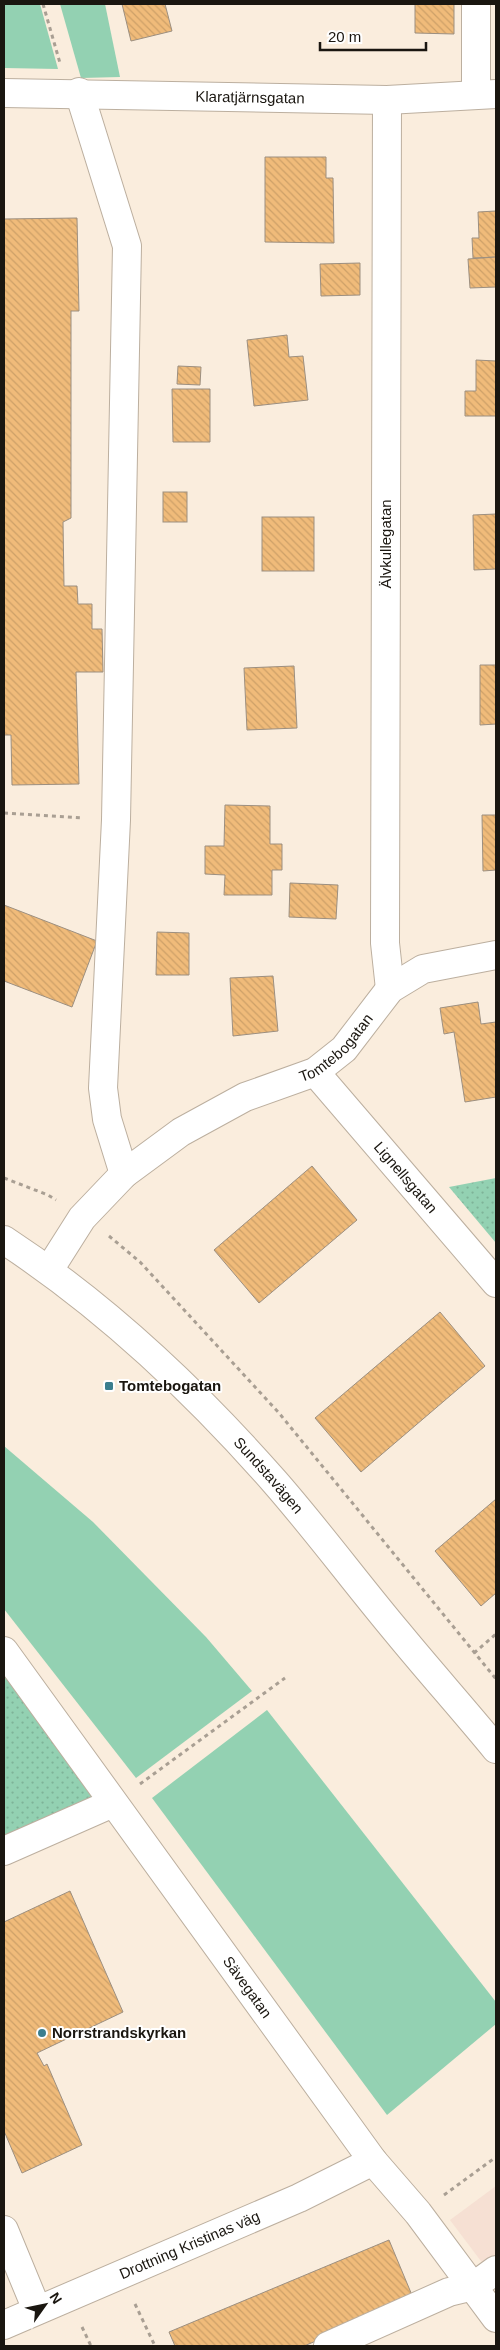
<svg xmlns="http://www.w3.org/2000/svg" width="500" height="2350" viewBox="0 0 500 2350" font-family="Arial,sans-serif">
<defs>
<pattern id="park-dots" width="8" height="8" patternUnits="userSpaceOnUse" patternTransform="scale(1.25)"><rect width="8" height="8" fill="#93d1b2"/><path d="M2 2h.1M6 6h.1" fill="none" stroke="#7eb398" stroke-width="1.8" stroke-linecap="round"/></pattern>
<pattern id="building-back-hatch" width="6" height="6" patternUnits="userSpaceOnUse" patternTransform="scale(1.25)"><rect width="6" height="6" fill="#f0bb7a"/><path d="M-1 5l2 2M0 0l6 6M5-1l2 2" fill="none" stroke="#cda068"/></pattern>
</defs>
<rect width="100%" height="100%" fill="#faeddd"/>
<path fill="#f6e0d3" d="M496,2186V2281L450,2220Z"/>
<g fill="#93d1b2">
<path d="M4,4H40L58,69L4,68Z"/>
<path d="M60,4H105L120,77L81,78Z"/>
<path d="M4,1446L93,1522L206,1637L252,1691L136,1778L4,1609Z"/>
<path d="M267,1710L496,2002V2024L387,2115L152,1798Z"/>
</g>
<g fill="url(#park-dots)">
<path d="M496,1178V1243L449,1187Z"/>
<path d="M4,1676L97,1795L4,1836Z"/>
</g>
<g fill="url(#building-back-hatch)" stroke="#9c8f80">
<path d="M122,4H165L172,31L131,41Z"/>
<path d="M415,4H454V34L415,33Z"/>
<path d="M265,157H326V178H333L334,243L265,242Z"/>
<path d="M496,211V257L473,258L472,238H479L478,212Z"/>
<path d="M77,218L79,311H71V518L63,522L64,586H77L78,604H92V629H102L103,672H76L79,784L12,785L11,735H4V219Z"/>
<path d="M496,257V287L470,288L468,259Z"/>
<path d="M360,263V295L321,296L320,264Z"/>
<path d="M287,335L289,357L303,356L308,400L254,406L247,340Z"/>
<path d="M476,360L496,361V416H465V391H476Z"/>
<path d="M178,366L201,367L200,385L177,384Z"/>
<path d="M172,389H210V442H173Z"/>
<rect x="163" y="492" width="24" height="30"/>
<path d="M496,514V569L474,570L473,515Z"/>
<rect x="262" y="517" width="52" height="54"/>
<path d="M480,665H496V724L480,725Z"/>
<path d="M294,666L297,728L247,730L244,668Z"/>
<path d="M225,805L270,806V844H282V870H272V895H224L225,875L205,874V846H224Z"/>
<path d="M482,815H496V870L483,871Z"/>
<path d="M290,883L338,885L336,919L289,917Z"/>
<path d="M4,905L97,941L72,1007L4,981Z"/>
<path d="M157,932L189,933V975H156Z"/>
<path d="M273,976L278,1031L233,1036L230,978Z"/>
<path d="M478,1002L481,1024L496,1022V1097L465,1102L454,1032L444,1034L440,1008Z"/>
<path d="M312,1166L357,1220L259,1303L214,1250Z"/>
<path d="M440,1312L485,1366L361,1472L315,1418Z"/>
<path d="M496,1499V1593L481,1606L435,1551Z"/>
<path d="M70,1891L123,2012L37,2053L44,2066L47,2064L82,2145L22,2173L4,2131V1922Z"/>
<path d="M389,2240L414,2300L304,2346H175L169,2332Z"/>
</g>
<g fill="none" stroke-linecap="round" stroke-linejoin="round">
<g stroke="#bcaf9f" stroke-width="30">
<g id="minor">
<path d="M476,4V94"/>
<path d="M79,92L127,246L116,820L103,1088L107,1119L124,1174"/>
<path id="s1" d="M4,93L387,100L496,94"/>
<path d="M387,100L385,943L390,989"/>
<path id="s2" d="M315,1072L496,1283"/>
<path id="s3" d="M4,1240C105,1306 194,1390 274,1481C317,1530 356,1583 398,1633C430,1672 464,1710 496,1749"/>
<path id="s4" d="M49,1270L82,1218L124,1174L181,1132L245,1097L315,1072L344,1049L390,989L423,969L496,955"/>
<path id="s5" d="M4,1651L373,2161L418,2213L496,2318"/>
<path d="M4,1851L113,1803"/>
<path d="M4,2230L37,2310"/>
<path id="s6" d="M4,2325L299,2198L373,2161"/>
<path d="M328,2346L449,2292L474,2286L496,2270"/>
</g>
</g>
<g stroke="#a99f93" stroke-width="3" stroke-dasharray="4 4" stroke-linecap="butt">
<path d="M43,4L60,63"/>
<path d="M4,813L83,818"/>
<path d="M4,1178L48,1195L56,1200"/>
<path d="M109,1236L140,1262L279,1413L496,1679"/>
<path d="M474,1653L496,1634"/>
<path d="M140,1784L285,1678"/>
<path d="M444,2195L496,2157"/>
<path d="M135,2304L155,2346"/>
<path d="M82,2327L91,2346"/>
</g>
<use href="#minor" stroke="#fff" stroke-width="28"/>
</g>
<g fill="#3b7e8e" stroke="#fff" stroke-width="2">
<rect x="104" y="1381" width="10" height="10" rx="2.5"/>
<circle cx="42" cy="2033" r="5"/>
</g>
<g text-anchor="middle" stroke-width="4" stroke-linejoin="round" paint-order="stroke">
<g font-size="15" fill="#1a1610" stroke="#fff">
<text dy="5" stroke="none"><textPath href="#s1" startOffset="246">Klaratjärnsgatan</textPath></text>
<text transform="translate(386 544) rotate(-90)" y="5">Älvkullegatan</text>
<text dy="5" stroke="none"><textPath href="#s4" startOffset="372">Tomtebogatan</textPath></text>
<text dy="5" stroke="none"><textPath href="#s2" startOffset="139">Lignellsgatan</textPath></text>
<text dy="5" stroke="none"><textPath href="#s3" startOffset="355">Sundstavägen</textPath></text>
<text dy="5" stroke="none"><textPath href="#s5" startOffset="415">Sävegatan</textPath></text>
<text dy="5" stroke="none"><textPath href="#s6" startOffset="202">Drottning Kristinas väg</textPath></text>
</g>
<g font-size="15" font-weight="bold" fill="#1a1610" stroke="#fff" text-anchor="start">
<text x="119" y="1391">Tomtebogatan</text>
<text x="52" y="2038">Norrstrandskyrkan</text>
</g>
</g>
<rect width="500" height="2350" fill="none" stroke="#1a1610" stroke-width="10"/>
<g transform="translate(45 2305) rotate(57)" stroke="#ffffff" stroke-width="4" paint-order="stroke">
<path d="M0-4L9 19L0 12L-9 19Z" fill="#1a1610"/>
<text y="-8" font-size="14" font-weight="bold" text-anchor="middle" fill="#1a1610">N</text>
</g>
<path d="M320 42v8h106v-8" fill="none" stroke="#1a1610" stroke-width="2.5"/>
<text x="328" y="42" font-size="15" fill="#1a1610" stroke="#ffffff" stroke-width="4" paint-order="stroke">20 m</text>
</svg>
